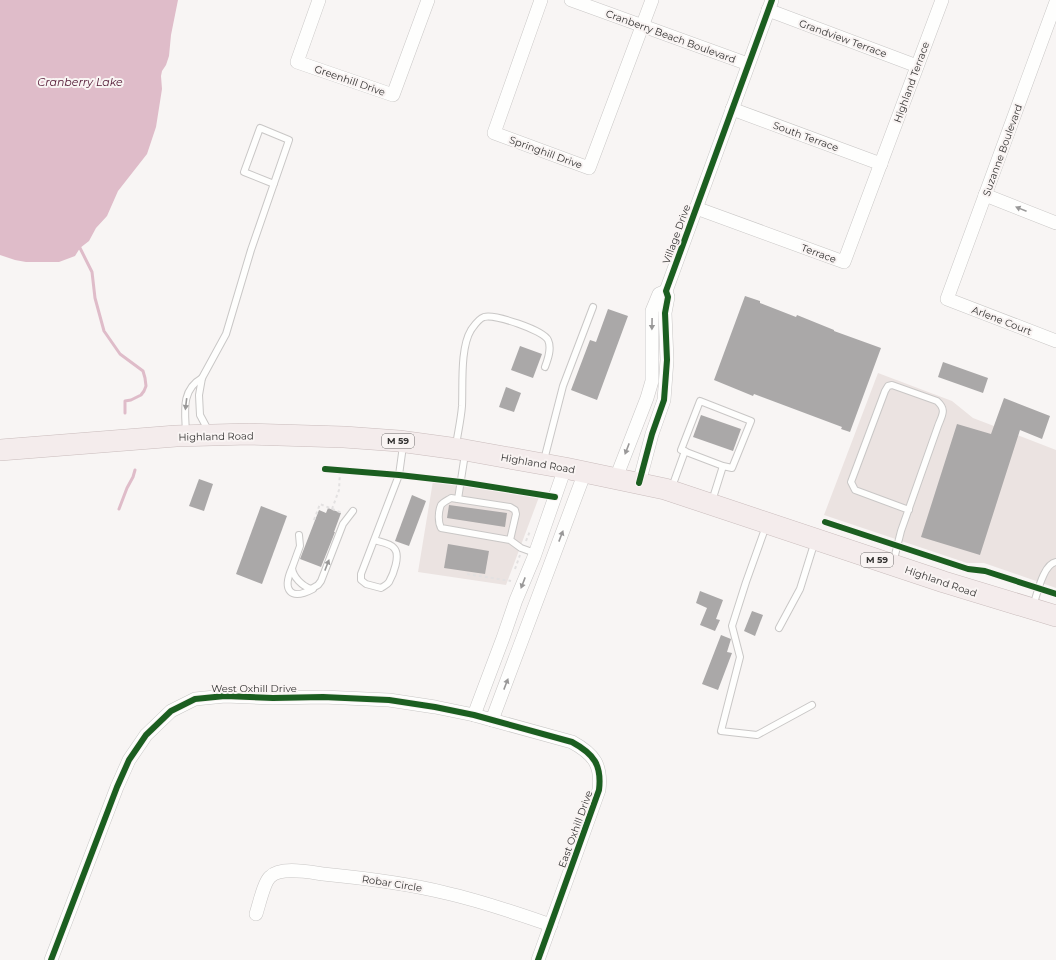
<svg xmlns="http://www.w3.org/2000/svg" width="1056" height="960" viewBox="0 0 1056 960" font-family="Montserrat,sans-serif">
<rect width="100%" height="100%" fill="#f8f5f4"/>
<g fill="#ebe3e1">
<path d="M878,373L952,401L973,418L1056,450V588L984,563H967L824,515Z"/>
<path d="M433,481L539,497L506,585L418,572Z"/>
</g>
<path fill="#dfbcc9" d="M0,0H178L171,35L169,56L166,65L162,71L161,76L162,89L156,127L147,154L118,191L107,216L96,228L89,241L80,248L75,256L59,262H26L15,260L0,255Z"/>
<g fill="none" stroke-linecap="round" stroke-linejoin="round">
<g stroke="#dfbcc9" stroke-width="3">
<path d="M80,248L92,272L95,298L104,331L120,354L143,371L145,378L146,386L144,391L141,395L131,400L125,401V413"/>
<path d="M119,509L127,488L133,477L135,470"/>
</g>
</g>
<g fill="#aaa8a8">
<path d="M745,296L760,301V303L796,317L797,315L834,330V331L881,348L850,432L841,429L842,427L754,394L753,396L714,380Z"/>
<path d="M608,309L628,316L597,400L571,390L590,340L596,342Z"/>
<path d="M520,346L542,354L533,378L511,370Z"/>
<path d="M943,362L988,378L983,393L938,377Z"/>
<path d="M506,387L521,393L514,412L499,407Z"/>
<path d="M1004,398L1050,416L1042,439L1020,430L980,555L921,537L957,424L991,434Z"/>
<path d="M701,415L741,429L733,451L693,437Z"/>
<path d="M199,479L213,484L204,511L189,506Z"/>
<path d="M412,495L426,501L409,546L395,541Z"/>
<path d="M449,505L507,513L505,527L447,518Z"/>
<path d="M261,506L287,516L262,584L236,574Z"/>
<path d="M328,508L341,513L334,532H335L321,567L300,559L319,510L326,513Z"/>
<path d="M448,544L489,551L485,574L444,568Z"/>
<path d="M700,591L723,600L716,619L720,620L715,631L700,625L707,608L696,603Z"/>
<path d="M752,611L763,615L755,636L744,631Z"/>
<path d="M721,635L731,639L727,652L732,653L718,690L702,684Z"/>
</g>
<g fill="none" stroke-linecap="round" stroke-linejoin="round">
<g stroke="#c9c7c6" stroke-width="8">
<g id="service">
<path d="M208,430L200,415L199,395L202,378L226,334L251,250L289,140L260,128L244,172L274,184"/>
<path d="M186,432C185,411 181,390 202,378"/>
<path d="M456,445C458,432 461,419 462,406C463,385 460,348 471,330C474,326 478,319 484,317C495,314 543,330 548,340C552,348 548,359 545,367"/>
<path d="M544,460L563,386L593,307"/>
<path d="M672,487L685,451"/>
<path d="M458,499L465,454"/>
<path d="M712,501L723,466L681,450L700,401L751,421L732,468L723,466"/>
<path d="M766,526L746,582L732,626L740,657L721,731L757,735L812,705"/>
<path d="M299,535L300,546L292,568C293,577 302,586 311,589L318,585L321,581L343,524L353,511"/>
<path d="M374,540C380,542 390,543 394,548C401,555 393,575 389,582C387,585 384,586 381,588L366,584L361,580V574L399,475L403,446"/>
<path d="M510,540L516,514L515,510L510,507L451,498C448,500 443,502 441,505C438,512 438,522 441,528L510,540L521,548L535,553"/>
<path d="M893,563L901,531L938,426C942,415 947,410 937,401L892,385L888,386L885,391L851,482L855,490L909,510"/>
<path d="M292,568C282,590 290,601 313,589"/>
<path d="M1033,606C1037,595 1043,564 1056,562"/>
<path d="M779,628L800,589L815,541"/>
</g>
</g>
<g stroke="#c9c7c6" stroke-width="14">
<g id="minor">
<path d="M319,0L297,62L393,95L428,0"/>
<path d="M541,0L494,133L589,168L652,0"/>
<path d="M571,0L748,64"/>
<path d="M1056,2L947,299L1056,341"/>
<path d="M768,10L917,66"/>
<path d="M732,109L881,164"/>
<path d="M985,195L1056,223"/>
<path d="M696,208L844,262L942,0"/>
<path d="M616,478L647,398L652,381V311L659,294L666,291"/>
<path d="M639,483L652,434L664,400L667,360L665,313L668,297L666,291L772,0"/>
<path d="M474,715L503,638L516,600L534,557L565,468"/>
<path d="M492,720L585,472"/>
<path d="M256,914C259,905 264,882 270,877C280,866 309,872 323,874C364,878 406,883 446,893C482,901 516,913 551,925"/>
<path d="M51,960L117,787L129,760L146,735L171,711L195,699L225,696L273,698L323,697L389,700L435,707L474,715L572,742C594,754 602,765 599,790L538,960"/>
</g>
</g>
<g stroke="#c9bcbc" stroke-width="22">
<path id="trunk" d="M0,450L176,436L249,434L344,437L399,441L465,450L565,468L665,489L944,582L1056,616"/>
</g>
<g stroke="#e3e1e1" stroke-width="2" stroke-dasharray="3 3" stroke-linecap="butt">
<path d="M332,509L339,490L340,471"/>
<path d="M314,520L320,504L342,513"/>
<path d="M526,541L530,531"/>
<path d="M515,569L520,555"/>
<path d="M467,574L511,581"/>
</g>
<use href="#service" stroke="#fefefd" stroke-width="6"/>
<use href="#minor" stroke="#fefefd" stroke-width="13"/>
<use href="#trunk" stroke="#f4ecec" stroke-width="21"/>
<g stroke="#f9f4f3" stroke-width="8">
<g id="cycleway">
<path d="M325,469L399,475L461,482L555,497"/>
<path d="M639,483L652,434L664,400L667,360L665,313L668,297L666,291L772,0"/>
<path d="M825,522L968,569L985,571L1056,594"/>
<path d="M51,960L117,787L129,760L146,735L171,711L195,699L225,696L273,698L323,697L389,700L435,707L474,715L572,742C594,754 602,765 599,790L538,960"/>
</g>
</g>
<use href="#cycleway" stroke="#1b5e20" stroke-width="6"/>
</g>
<defs><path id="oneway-solid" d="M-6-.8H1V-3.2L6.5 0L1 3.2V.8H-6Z"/></defs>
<g fill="#999898">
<use href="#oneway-solid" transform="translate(1021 209) rotate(-158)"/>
<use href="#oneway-solid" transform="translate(652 324) rotate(91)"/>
<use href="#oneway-solid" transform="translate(186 404) rotate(97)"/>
<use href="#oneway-solid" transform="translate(627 449) rotate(111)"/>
<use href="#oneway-solid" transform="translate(561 536) rotate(-69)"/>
<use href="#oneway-solid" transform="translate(327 565) rotate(-69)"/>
<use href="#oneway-solid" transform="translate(523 583) rotate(111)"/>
<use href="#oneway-solid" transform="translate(506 684) rotate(-69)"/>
</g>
<g text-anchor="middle" stroke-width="4" stroke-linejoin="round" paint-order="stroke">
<g fill="#f9f4f3" stroke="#6f6d6c" stroke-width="1">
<rect x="382" y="434" width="32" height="14" rx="3"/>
<rect x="861" y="553" width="32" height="14" rx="3"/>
</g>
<g font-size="9" font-weight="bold" fill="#343332">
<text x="398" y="444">M 59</text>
<text x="877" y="563">M 59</text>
</g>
<g font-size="10" fill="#343332" stroke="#f9f4f3">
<text transform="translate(671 36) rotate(20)" y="4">Cranberry Beach Boulevard</text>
<text transform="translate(843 38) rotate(20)" y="4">Grandview Terrace</text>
<text transform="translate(350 80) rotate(19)" y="4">Greenhill Drive</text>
<text transform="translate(911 82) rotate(-70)" y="4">Highland Terrace</text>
<text transform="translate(806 136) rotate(20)" y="4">South Terrace</text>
<text transform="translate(1002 150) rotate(-70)" y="4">Suzanne Boulevard</text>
<text transform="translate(546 152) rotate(20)" y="4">Springhill Drive</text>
<text transform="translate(676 234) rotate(-70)" y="4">Village Drive</text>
<text transform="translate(819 253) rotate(20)" y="4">Terrace</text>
<text transform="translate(1002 320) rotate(21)" y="4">Arlene Court</text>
<text transform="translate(216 436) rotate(-1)" y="4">Highland Road</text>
<text transform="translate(538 463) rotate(10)" y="4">Highland Road</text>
<text transform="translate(941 581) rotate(19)" y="4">Highland Road</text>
<text x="254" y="692">West Oxhill Drive</text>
<text transform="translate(575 829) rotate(-70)" y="4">East Oxhill Drive</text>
<text transform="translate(392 883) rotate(9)" y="4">Robar Circle</text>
</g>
<g font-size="11" font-style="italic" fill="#501632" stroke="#f9f4f3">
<text x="80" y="86">Cranberry Lake</text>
</g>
</g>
</svg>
